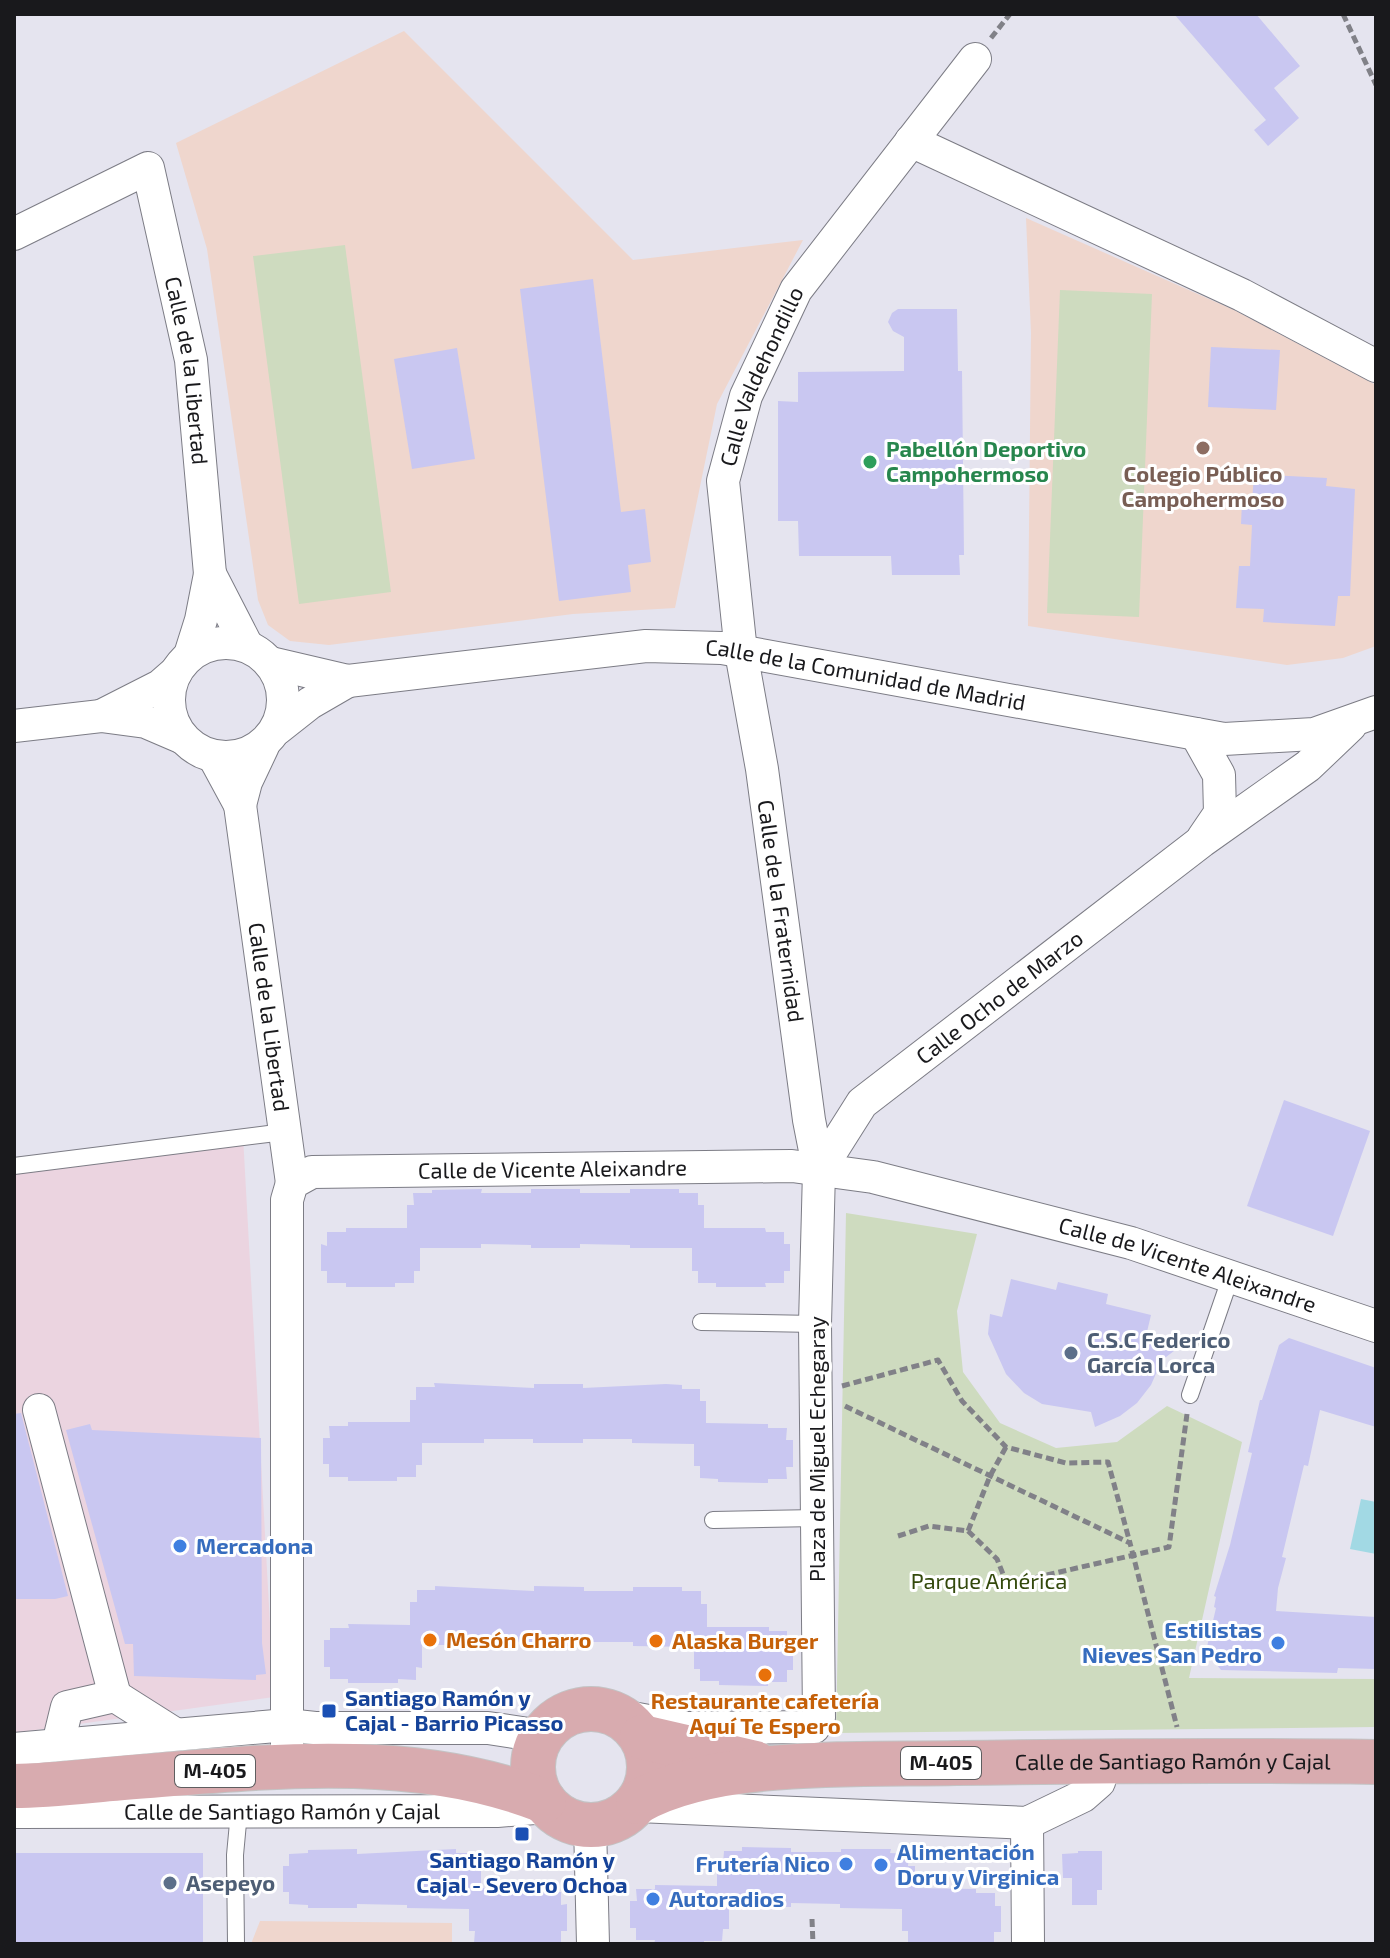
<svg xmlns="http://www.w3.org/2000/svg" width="1390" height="1958" viewBox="0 0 1390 1958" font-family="'Exo 2',sans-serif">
<rect width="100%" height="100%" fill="#e5e4ef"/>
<path fill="#ebd4e0" d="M243,1136L274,1697L14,1733V1169Z"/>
<g fill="#efd6cd">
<path d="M404,31L633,260L803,240L717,404L675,608L573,614L329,645L290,641L268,625L258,600L207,249L176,143Z"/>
<path d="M1026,218L1234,310L1376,385V646L1343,658L1287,665L1028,626L1031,333Z"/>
<path d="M260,1921L452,1923V1944H251Z"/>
</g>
<g fill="#cedbbf">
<path d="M345,245L391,592L299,604L253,256Z"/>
<path d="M1060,290L1152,294L1139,617L1047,613Z"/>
<path d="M846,1213L977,1234L957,1311L963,1372L1000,1423L1056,1448L1117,1442L1167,1406L1242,1442L1189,1678L1376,1679V1727L836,1733Z"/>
</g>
<path fill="#a2d9e4" d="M1361,1499L1376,1502V1554L1350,1549Z"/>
<g fill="#c9c7f1">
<path d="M1174,14H1256L1300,66L1274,88L1299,118L1268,146L1254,130L1266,120Z"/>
<path d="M593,279L621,512L645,509L651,562L628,565L631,592L559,601L520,289Z"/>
<path d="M898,309H957L958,371H962L964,555H959L960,575H892L891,556H799L798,521H778V401L798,402V372L904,371V337L893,331L888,322L892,313Z"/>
<path d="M1211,347L1280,350L1276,410L1208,407Z"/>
<path d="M457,348L475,459L412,469L394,359Z"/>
<path d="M1254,474L1327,478L1326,486L1355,489L1350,596H1338L1335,626L1263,622L1264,609L1236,608L1239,566H1250L1252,525L1241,524L1242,502H1252Z"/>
<path d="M1284,1100L1370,1131L1333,1236L1247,1206Z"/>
<path d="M482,1189L481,1193H531V1189H580V1193H630V1189H679V1193H698V1205H704V1228H765L766,1232H784V1244H790V1271H784V1283H765L766,1287H716V1283H698V1271H692V1248H630V1245L580,1244V1248H531V1245L481,1244V1248H420V1271H414V1283H395V1287H346V1283H327V1271H321V1244L327,1246V1232H346V1228H407V1205H414L413,1193H432V1190Z"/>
<path d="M1011,1279L1056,1290L1058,1282L1108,1294L1106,1304L1151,1315L1146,1336L1174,1351L1162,1360L1151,1385L1137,1403L1120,1416L1095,1427L1091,1412L1042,1404L1024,1393L1006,1374L988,1334L990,1314L1002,1317Z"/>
<path d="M1289,1338L1376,1368V1427L1320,1410L1308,1466L1304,1465L1282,1557L1286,1558L1278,1588L1276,1611L1376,1617V1669L1338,1668L1337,1673L1221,1670L1206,1651L1216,1608L1214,1607L1216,1597L1214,1596L1230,1545L1252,1453L1248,1452L1260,1400H1262L1279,1345Z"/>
<path d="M434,1383L534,1388V1384H583V1388L666,1384L682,1385V1389H700V1401H706V1423L768,1424V1428H787L786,1440H793V1467H786L787,1479H768V1483L718,1482V1479L700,1478V1466H694V1444L632,1443V1439H583V1443H533V1439H484V1443H422V1465H416V1477H397V1481H348V1477H329V1464H323V1438H330L329,1426H348V1422H410V1400H416V1387H435Z"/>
<path d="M21,1413L68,1596L55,1599H14V1414Z"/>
<path d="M90,1424L92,1430L261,1438L262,1643L266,1674L256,1675V1680L134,1676L133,1644H125L66,1430Z"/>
<path d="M435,1586L534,1591V1586L584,1587V1591H633V1587H682V1591H701V1604H707V1627H769V1631H787V1643H793V1670H787V1682H768V1686L719,1685V1681H700V1669H694V1647L633,1646V1642H583V1646H534V1642L484,1641V1645H422V1668L416,1667V1680L398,1679V1683H348V1679H330V1667H324V1640H330V1628H349L348,1624L410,1625V1602H417V1590H435Z"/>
<path d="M742,1847L791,1848V1852H841V1849H891L890,1853L909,1854L908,1866H915V1888L976,1889V1893H995V1906H1001V1932H994V1944L908,1943V1931H902V1909L840,1908V1904L791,1903V1907L729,1906V1929H723L722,1941H704V1944H654L655,1940H636V1928H630V1901H637L636,1889H655V1885L717,1886V1863L723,1864L724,1851H742Z"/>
<path d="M357,1849V1854L456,1849V1853H475V1866H481V1888H542L543,1892H561V1905L567,1904V1931H561V1943H474L475,1931H469V1909L407,1908V1905L357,1904V1908H308V1905L289,1904V1892H283V1866H289V1854L308,1853V1850Z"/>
<path d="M1078,1851H1102V1890H1097V1905H1072V1878H1063L1062,1854L1078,1853Z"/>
<rect x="14" y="1853" width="189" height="91"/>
</g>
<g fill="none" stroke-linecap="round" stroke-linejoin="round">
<g stroke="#7c7c85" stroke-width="18">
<g id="service">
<path d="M14,1166L284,1132"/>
<path d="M701,1322L815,1324"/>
<path d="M1190,1395L1231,1276"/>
<path d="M713,1520L817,1518"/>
<path d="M236,1944L235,1855L239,1812"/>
</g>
</g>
<g stroke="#7c7c85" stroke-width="34">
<g id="minor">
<path d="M911,141L1242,295L1376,366"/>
<path id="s1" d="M14,234L148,168L191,360L210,574"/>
<circle cx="226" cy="700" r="57"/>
<path d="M190,655L201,620L210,574L247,646"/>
<path d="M271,663L348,681L310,703L277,729"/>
<path d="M176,672L160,686L101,716L146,722L181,737"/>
<path id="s2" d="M348,681L646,646L722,648L1224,739L1314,734L1376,712"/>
<path d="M14,726L101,716"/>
<path d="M1196,734L1219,775L1220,813L1203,838"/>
<path d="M214,757L240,805L246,782L263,746"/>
<path id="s3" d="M240,805L292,1183"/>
<path id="s4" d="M819,1171L862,1103L1202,841L1308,766L1350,726"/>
<path d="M39,1410L115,1696"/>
<path d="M115,1696L175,1734"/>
<path id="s5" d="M621,1716L687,1728L814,1727L819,1718L815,1324L819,1171L809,1120L762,769L741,652L723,481L746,396L796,290L975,59"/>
<path d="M58,1744L67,1707L115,1696"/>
<path d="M14,1749L287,1725L315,1728H488L542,1736"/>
<path id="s6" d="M287,1765V1200L292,1183L312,1172L792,1166L873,1177L1131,1243L1376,1326"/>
<path d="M638,1806L1027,1823L1083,1796L1099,1782L1105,1760"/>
<path id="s7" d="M14,1812L497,1811L547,1807"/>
<path d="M1027,1823L1028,1944"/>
<path d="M590,1825L593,1944"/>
</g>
</g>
<g stroke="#c3c3c4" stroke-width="46">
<g id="primary">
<circle cx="591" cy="1767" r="58"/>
<path d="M642,1737L755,1763"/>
<path d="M14,1786C46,1786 79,1782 111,1779C255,1768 406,1747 544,1801"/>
<path id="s8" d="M638,1802C717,1757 865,1765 956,1763C1096,1761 1236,1760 1376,1762"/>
</g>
</g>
<g stroke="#818188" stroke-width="5" stroke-dasharray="8 4" stroke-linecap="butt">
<path d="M1343,14L1376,85"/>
<path d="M991,38L1010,14"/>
<path d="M842,1386L938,1360L962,1401L1006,1447L1066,1463L1108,1462L1130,1543"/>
<path d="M845,1406L1130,1543L1177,1727"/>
<path d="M968,1531L997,1559L1007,1584L1169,1547L1187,1414"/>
<path d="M898,1536L929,1526L968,1531L990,1476L1006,1447"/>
<path d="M812,1919L813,1944"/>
</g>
<use href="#service" stroke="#fff" stroke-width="16"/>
<use href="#minor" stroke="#fff" stroke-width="32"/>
<use href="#primary" stroke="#d8abaf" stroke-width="44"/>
</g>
<circle fill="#8d6e63" stroke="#fff" stroke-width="3" cx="1203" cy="448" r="8"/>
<circle fill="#2e9e5b" stroke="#fff" stroke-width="3" cx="870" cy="462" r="8"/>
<g fill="#5c6f8a" stroke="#fff" stroke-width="3">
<circle cx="1071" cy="1353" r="8"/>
<circle cx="170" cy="1883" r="8"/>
</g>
<g fill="#3f7fe0" stroke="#fff" stroke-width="3">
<circle cx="180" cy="1546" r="8"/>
<circle cx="1278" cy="1643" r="8"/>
<circle cx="846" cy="1864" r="8"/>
<circle cx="881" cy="1865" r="8"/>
<circle cx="653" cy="1899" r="8"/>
</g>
<g fill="#e8710a" stroke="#fff" stroke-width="3">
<circle cx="430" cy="1640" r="8"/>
<circle cx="656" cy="1641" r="8"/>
<circle cx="765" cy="1675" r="8"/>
</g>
<g fill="#1a4fb4" stroke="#fff" stroke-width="3">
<rect x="321" y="1703" width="16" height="16" rx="4"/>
<rect x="514" y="1826" width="16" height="16" rx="4"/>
</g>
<g text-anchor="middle" stroke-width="6" stroke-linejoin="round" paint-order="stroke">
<g fill="#fff" stroke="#5e5e60" stroke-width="2">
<rect x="901" y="1747" width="80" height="32" rx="6"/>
<rect x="175" y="1755" width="80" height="32" rx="6"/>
</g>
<g font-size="20" font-weight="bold" fill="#19191c">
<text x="941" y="1770">M-405</text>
<text x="215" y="1778">M-405</text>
</g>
<g font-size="22" fill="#19191c" stroke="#fff">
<text dy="8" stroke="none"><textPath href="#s1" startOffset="356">Calle de la Libertad</textPath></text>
<text dy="8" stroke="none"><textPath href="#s5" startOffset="1560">Calle Valdehondillo</textPath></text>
<text dy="8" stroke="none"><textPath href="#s2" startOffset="522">Calle de la Comunidad de Madrid</textPath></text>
<text transform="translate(781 911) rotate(82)" y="8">Calle de la Fraternidad</text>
<text dy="8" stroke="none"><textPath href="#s4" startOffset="254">Calle Ocho de Marzo</textPath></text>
<text dy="8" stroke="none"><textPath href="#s3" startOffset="214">Calle de la Libertad</textPath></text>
<text dy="8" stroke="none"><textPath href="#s6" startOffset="846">Calle de Vicente Aleixandre</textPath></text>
<text dy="8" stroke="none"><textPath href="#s6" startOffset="1494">Calle de Vicente Aleixandre</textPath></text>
<text transform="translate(817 1449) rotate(-90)" y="8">Plaza de Miguel Echegaray</text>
<text dy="8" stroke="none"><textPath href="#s8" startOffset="540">Calle de Santiago Ramón y Cajal</textPath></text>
<text dy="8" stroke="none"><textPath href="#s7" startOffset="268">Calle de Santiago Ramón y Cajal</textPath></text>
</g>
<g font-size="22" font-weight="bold" fill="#27864d" stroke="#fff" text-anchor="start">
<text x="886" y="457">Pabellón Deportivo<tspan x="886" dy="25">Campohermoso</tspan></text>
</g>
<g font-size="22" font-weight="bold" fill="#785e54" stroke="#fff">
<text x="1203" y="482">Colegio Público<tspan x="1203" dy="25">Campohermoso</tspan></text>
</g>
<g font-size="22" font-weight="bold" fill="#4e5e75" stroke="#fff" text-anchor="start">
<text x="1087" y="1348">C.S.C Federico<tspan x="1087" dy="25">García Lorca</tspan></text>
<text x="186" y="1891">Asepeyo</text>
</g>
<g font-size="22" font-weight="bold" fill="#366cbe" stroke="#fff" text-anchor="start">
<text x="196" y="1554">Mercadona</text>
<text x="1262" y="1638" text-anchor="end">Estilistas<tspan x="1262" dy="25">Nieves San Pedro</tspan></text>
<text x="897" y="1860">Alimentación<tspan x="897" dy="25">Doru y Virginica</tspan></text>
<text x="830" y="1872" text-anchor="end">Frutería Nico</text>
<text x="669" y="1907">Autoradios</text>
</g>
<g font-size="22" fill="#33490c" stroke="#fff">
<text x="989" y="1589">Parque América</text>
</g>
<g font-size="22" font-weight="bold" fill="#c56008" stroke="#fff" text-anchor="start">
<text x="446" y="1648">Mesón Charro</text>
<text x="672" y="1649">Alaska Burger</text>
<text x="765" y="1709" text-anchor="middle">Restaurante cafetería<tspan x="765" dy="25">Aquí Te Espero</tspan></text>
</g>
<g font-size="22" font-weight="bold" fill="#164399" stroke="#fff" text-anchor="start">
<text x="345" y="1706">Santiago Ramón y<tspan x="345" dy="25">Cajal - Barrio Picasso</tspan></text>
<text x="522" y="1868" text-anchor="middle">Santiago Ramón y<tspan x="522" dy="25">Cajal - Severo Ochoa</tspan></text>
</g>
</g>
<rect width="1390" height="1958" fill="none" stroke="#19191c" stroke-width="32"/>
</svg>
